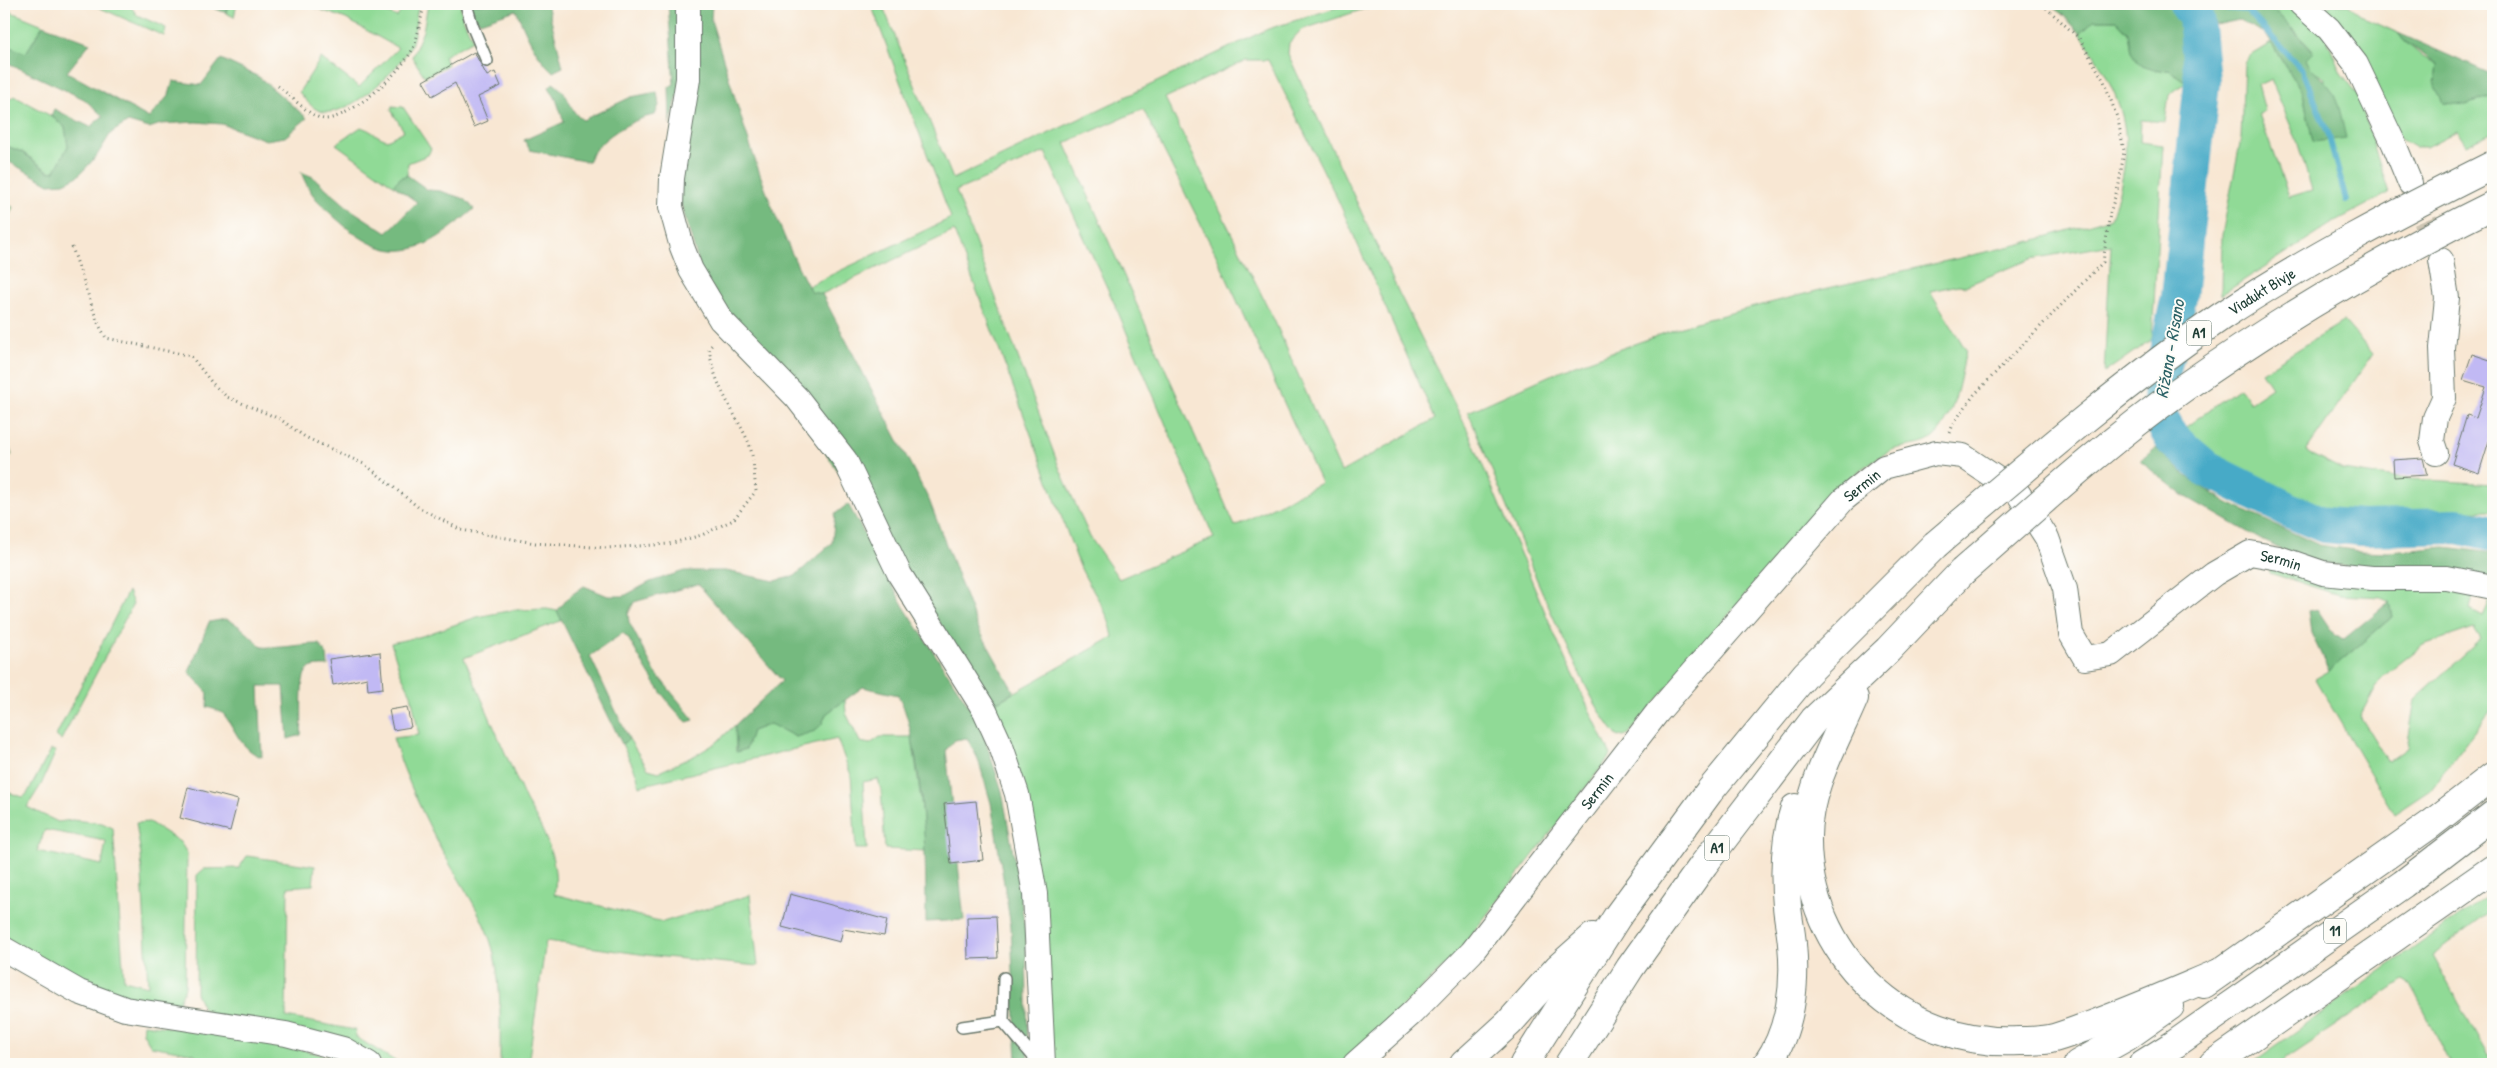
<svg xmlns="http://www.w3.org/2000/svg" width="2497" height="1068" viewBox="0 0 2497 1068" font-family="'Patrick Hand',sans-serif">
<rect width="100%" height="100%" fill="#fdfcf7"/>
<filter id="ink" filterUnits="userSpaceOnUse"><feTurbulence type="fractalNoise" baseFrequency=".02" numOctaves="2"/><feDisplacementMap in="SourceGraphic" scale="10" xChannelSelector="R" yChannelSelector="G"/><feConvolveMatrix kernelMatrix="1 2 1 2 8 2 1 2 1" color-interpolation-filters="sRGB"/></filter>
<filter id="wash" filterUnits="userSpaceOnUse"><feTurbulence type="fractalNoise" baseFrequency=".0096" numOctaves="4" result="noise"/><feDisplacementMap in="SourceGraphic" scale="20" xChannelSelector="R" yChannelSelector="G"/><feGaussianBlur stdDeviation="1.12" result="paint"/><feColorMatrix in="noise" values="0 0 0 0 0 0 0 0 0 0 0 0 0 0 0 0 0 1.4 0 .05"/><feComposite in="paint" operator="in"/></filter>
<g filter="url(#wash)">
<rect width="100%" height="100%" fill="#f8e7d3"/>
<g fill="#90da96" stroke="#588c65" fill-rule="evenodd">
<path d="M91,4H122L131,7L137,15L166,28L164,36Z"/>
<path d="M228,4H237L234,17L226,13Z"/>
<path d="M305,4H367L397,17L406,4H419C415,17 416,33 411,45C401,68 351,115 325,112C313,111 307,101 299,92L321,58L359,87L398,48L346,19Z"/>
<path d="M428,4H460L463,18L473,40L444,56L447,65L425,77L412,57L423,31Z"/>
<path d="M871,4H882L953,179L1268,29L1348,4H1379L1301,30L1289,43L1288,54L1398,291L1468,431L1565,659L1611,755L1454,957L1342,1064H1053L1013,747L994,704L1113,637C1109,608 1087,587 1077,559C1037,450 996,340 954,231L822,294L811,292L808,286L951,218ZM1246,60H1268L1338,200L1435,419L1341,472L1275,322L1165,98ZM1143,109L1216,255L1321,483L1235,526L1065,143ZM1045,152L1115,305L1214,538L1119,579L1090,537L1059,467L956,191Z"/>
<path d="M2269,4H2287L2326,36L2341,73L2357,93L2389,193L2334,222L2221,295L2222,235L2241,138L2244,63L2251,55L2271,43L2303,93L2313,142L2324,78L2310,69L2306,59L2313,51ZM2271,79L2297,141L2312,190L2289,197L2259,114L2265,111L2258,85Z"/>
<path d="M2334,4H2347L2367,19L2398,33L2404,41L2423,57L2437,64L2435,85L2466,105L2493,95V132L2466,145L2457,131L2426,147H2414L2400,139L2323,9Z"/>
<path d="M4,9L43,25L26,53L4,45Z"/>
<path d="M2094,20H2116L2128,33L2131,52L2160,71L2169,70L2186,82L2169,95L2165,122L2141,120L2140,142L2163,145L2152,339L2104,373L2111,245L2031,259L1965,286L1959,285L1930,291L1966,350C1960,378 1956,414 1935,436C1925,447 1905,445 1892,450C1863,464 1839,487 1817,509L1628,735L1618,737C1593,707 1578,669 1561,634C1527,561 1499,486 1468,412L1564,369L1696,322L1824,289L2021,244L2111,218C2139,136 2126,103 2080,33Z"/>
<path d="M14,96L51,116L65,127L68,146L55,171L50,172L22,152L4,145V103Z"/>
<path d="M392,106L403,107L431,149L428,155L408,163L407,175L400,178L393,185L336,144L361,127C371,130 377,137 387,140L404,131L391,110Z"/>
<path d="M4,203L13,207L4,228Z"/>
<path d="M2344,321L2373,354L2306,451L2343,470L2395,478L2493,484V511L2358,513L2322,507L2249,480L2217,462L2179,432L2239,388L2250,402L2272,387L2262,372Z"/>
<path d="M4,433L12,455L4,457Z"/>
<path d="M2269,561L2475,588L2470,609L2483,616L2493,594L2492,709L2430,790L2394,814L2315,679L2329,671L2392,617L2389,602L2382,597L2339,595L2270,573ZM2474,628L2481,639L2415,699L2407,748L2388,762L2360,716L2380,679L2423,645Z"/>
<path d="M128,591L133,604L61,740L56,736Z"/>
<path d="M547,609L557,611L563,620L464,658L526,801C542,826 561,864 554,894L663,922L750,895L758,966L654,956L546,941L528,1064H500C500,1027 502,991 494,954C486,919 463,887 445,856C424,817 406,779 393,738L419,735L411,694L400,672L391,643L422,636L477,617L513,610Z"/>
<path d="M845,700L846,713L860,742L870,744L880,737H912L921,800L926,851L885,849L881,790L878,779L863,782L867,849H856L851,775L837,739L639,786L637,775L622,744L629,739L648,769L659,772L696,755L716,743L735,725L736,752L746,749L752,731L771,724L796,737L822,724L826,714Z"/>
<path d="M51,750L56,751L41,785L27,807L58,822L72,820L102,823L113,828L124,980L148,986L141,855L136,823L149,822L180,842L187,853L185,987L176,1010L88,988L4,941V791L23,797L27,794ZM45,830L106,841L102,865L37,851Z"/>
<path d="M247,856L315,866L313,885L288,887L286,1017L355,1030L356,1037L395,1061L406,1064H385L355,1048L210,1015L203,1008L196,993L197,875L204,869L239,868Z"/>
<path d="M2493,892V909L2432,955L2493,1064H2451L2411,985L2403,980L2278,1064H2250Z"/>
<path d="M144,1024C214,1033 283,1040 350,1064H195V1054L151,1046L143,1033Z"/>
</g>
<g fill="#74ba7f" stroke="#4a7c5a">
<path d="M204,4H228L226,13Z"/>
<path d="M469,4H547L563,67L553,72C535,56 525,31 516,10L480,22L471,13Z"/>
<path d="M668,4H680L681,84L670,124L669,87L674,84Z"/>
<path d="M696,4H712L711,20C740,112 765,207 811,292L822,294L929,500L977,626L1014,692L994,704L748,337L702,274L679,197Z"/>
<path d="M2048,4H2170C2188,31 2189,50 2186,82L2169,70L2160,71L2139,64L2131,52L2128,33L2116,20H2094L2080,33L2062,14Z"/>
<path d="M2202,4H2269L2313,52L2306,59C2311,73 2325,78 2333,92C2340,105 2342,123 2346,138L2313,142L2303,93L2265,33L2239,20L2216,25Z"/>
<path d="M43,25L90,43L67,72L149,118L169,95L173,81L201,85L221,59L259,77L307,118L285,137L266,140L222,124L196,122L161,124L149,128L128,122L111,133L96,157L78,176L64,183L49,184L4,159V145L22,152L49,172L55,171L68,146L65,127L51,116L54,109L90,127L103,116L84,99L4,61V45L26,53Z"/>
<path d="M2398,33L2493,75V95L2466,105L2443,103L2435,86L2437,64L2404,41Z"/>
<path d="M553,83C573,96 567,110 583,120L631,97L657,92L659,105L655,115C633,118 596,140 588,162L530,150L524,140L564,122L556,99L549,87Z"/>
<path d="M301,172L313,177L350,209L387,233L417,202L393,185L400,178L407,175L428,190L440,191L465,199L474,209C426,251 395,270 340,222C321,205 310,196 301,172Z"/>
<path d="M2156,448L2186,476L2228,503L2319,545L2360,551L2389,552L2445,547L2493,553V577L2369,571L2300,558L2263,541L2183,495L2140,461Z"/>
<path d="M848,504L904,607L979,721L1002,791L1020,891L1026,938L1028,1064H1017L1011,927L991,803L978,759L967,738L955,740L946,750L964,920L926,922C926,865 925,810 915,754C911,733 908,714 898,695L863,687L826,714L822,724L815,731L796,737L770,724L752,731L746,749L737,752L735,725L782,681L698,584L634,602L628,614L629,622L655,672L694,720L687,722C662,700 645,667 628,638L623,633L590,656L629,739L622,744L557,611L570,596L584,586L608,596H624L650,582L684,571H726L775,581L795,576L832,543L835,514Z"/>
<path d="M2389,602L2392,617L2329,671L2311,633L2308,611L2317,609L2335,636L2344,639Z"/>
<path d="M226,619C241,625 250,636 262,647C281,649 299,644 319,644L327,655L328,666C321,666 310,665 306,672C299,682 303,721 301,735L288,739L284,686H259L262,757C241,750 237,732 225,716C222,711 213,709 207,707L208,693L189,672L209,622Z"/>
</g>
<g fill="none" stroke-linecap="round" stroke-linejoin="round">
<path stroke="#47aac7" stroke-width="6" d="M2189,5L2247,10L2302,70L2328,133L2346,200"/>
<path stroke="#47aac7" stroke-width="36" d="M2187,4L2196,17L2202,81L2179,297L2161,380L2159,416L2173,440L2207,469L2291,511L2324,525L2362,528L2458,526L2493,534"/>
</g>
<g id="blocks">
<g fill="#c1b9f4">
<path d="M474,52L487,76L495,72L501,86L478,97L488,121L474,127L455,83L432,96L423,81Z"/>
<path d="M2472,354L2493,361V428L2479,473L2452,464L2467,415L2476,418L2486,387L2463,380Z"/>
<path d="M2423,458L2427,475L2394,477L2393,460Z"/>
<path d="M380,652L383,688L368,690L367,678L333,685L329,659Z"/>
<path d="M407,707L411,727L393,730L389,710Z"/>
<path d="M188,787L238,800L230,831L180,818Z"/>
<path d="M976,801L983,860L951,864L944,804Z"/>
<path d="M790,894L887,920L884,936L843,929L840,942L782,927Z"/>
<path d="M996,916L998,958L968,959L967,917Z"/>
</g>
</g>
</g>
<g filter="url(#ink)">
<use href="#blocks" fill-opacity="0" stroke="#6b786c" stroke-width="1"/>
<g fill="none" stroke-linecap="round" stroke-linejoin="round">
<path stroke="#cdc5b3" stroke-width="24" stroke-dasharray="24 12" stroke-linecap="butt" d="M2411,187L2439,253"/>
<g stroke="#6b786c" stroke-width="14">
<g id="lane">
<path d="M466,4L472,25L487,61"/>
<path d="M1004,978L1003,1021L1040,1064"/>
<path d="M962,1027L1003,1021"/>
</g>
</g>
<g stroke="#6b786c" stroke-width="26">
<g id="street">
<path d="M688,4V79L672,178L671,207L682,247L691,270L721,320L797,398L845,460L900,575L985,711L1001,746L1017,794L1035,894L1043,1064"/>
<path d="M2301,4L2329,29L2356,64L2394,144L2410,183"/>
<path d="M2436,453L2432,441L2435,418L2444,398L2442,348L2447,298L2441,260"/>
<path d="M4,949L79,992L125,1009L286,1034L343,1049L369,1064"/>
<path id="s1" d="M1355,1064L1412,1013L1472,952L1657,713L1843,500L1884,467L1936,453L1963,456L2018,493L2047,538L2065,589L2071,634L2085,658L2111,654L2214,574L2250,553L2279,558L2323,573L2372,578H2447L2493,587"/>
</g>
</g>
<g stroke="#6b786c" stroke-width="30">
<path id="secondary" d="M2213,1064L2493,869"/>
</g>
<g stroke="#6b786c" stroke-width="30">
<g id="highway">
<path d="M1854,698C1836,741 1807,789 1807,837C1805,953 1904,1048 2020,1041C2030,1041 2041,1041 2050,1039C2063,1036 2077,1030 2089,1026C2133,1010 2176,991 2219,973"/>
<path d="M2204,984L2431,824L2493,776"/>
<path d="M1464,1064L1509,1023L1558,968L1593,937"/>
<path d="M1524,1064L1617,917L1709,792L1806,674L1935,545"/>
<path d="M1569,1064L1630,968L1704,864L1814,720L1888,650L1962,572"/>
<path d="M1767,1064C1791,1030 1796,984 1792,944C1791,931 1788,919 1787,906C1784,874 1785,838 1795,808"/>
<path d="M2078,1064L2126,1037L2170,1006"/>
<path d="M2143,1064L2175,1044L2403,884L2493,815"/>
</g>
</g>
<g stroke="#6b786c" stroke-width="3" stroke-dasharray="1 4" stroke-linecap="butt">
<path d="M278,86C289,94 312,119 325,119C350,119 403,71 413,48C419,35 420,18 425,4"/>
<path d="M72,247L97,321L106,338L191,356L212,383L227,397L280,419L305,437L366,465L418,507L461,530L535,543L607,548L669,544L702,535L733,520L756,491C754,476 754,455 748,441C733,409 713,384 709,348L714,343"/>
<path d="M1950,433L1953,424L1974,395L2103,262L2110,213L2119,184L2124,151L2118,120L2104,81L2079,38L2042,4"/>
<path d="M2289,1064L2296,1060"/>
</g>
<use href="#lane" stroke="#fff" stroke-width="11"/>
<use href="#street" stroke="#fff" stroke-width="24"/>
<use href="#secondary" stroke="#fff" stroke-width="28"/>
<use href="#highway" stroke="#fff" stroke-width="28"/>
<g stroke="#6b786c" stroke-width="30" stroke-linecap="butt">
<g id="highway-bridge">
<path id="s2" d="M1935,545C2028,466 2121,385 2222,316C2308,259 2401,211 2493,165"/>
<path d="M1962,572C2033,510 2104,444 2182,389C2280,320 2385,258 2493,205"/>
</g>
</g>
<use href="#highway-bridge" stroke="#fff" stroke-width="28"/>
</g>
</g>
<g text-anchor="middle" stroke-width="4" stroke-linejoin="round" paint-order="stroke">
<g fill="#fdfcf7" stroke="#62766e" stroke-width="1">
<rect x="2186.5" y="320.5" width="25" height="25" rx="4"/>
<rect x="1704.5" y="835.5" width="25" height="25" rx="4"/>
<rect x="2324" y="918.5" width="22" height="25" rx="4"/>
</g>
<g font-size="15" font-weight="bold" fill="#1f3d34">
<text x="2199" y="338">A1</text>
<text x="1717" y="853">A1</text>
<text x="2335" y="936">11</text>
</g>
<g font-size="16" fill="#1f3d34" stroke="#fdfcf7">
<text dy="6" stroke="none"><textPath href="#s2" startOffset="414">Viadukt Bivje</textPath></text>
<text dy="6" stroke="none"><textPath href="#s1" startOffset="771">Sermin</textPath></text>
<text dy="6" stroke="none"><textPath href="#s1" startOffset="1358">Sermin</textPath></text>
<text dy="6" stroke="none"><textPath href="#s1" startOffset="366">Sermin</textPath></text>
</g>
<g font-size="18" font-style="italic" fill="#2d6367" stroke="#fdfcf7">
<text transform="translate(2170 349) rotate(-80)" y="6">Rižana - Risano</text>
</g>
</g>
<rect width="2497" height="1068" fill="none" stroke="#fdfcf7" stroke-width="20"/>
</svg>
